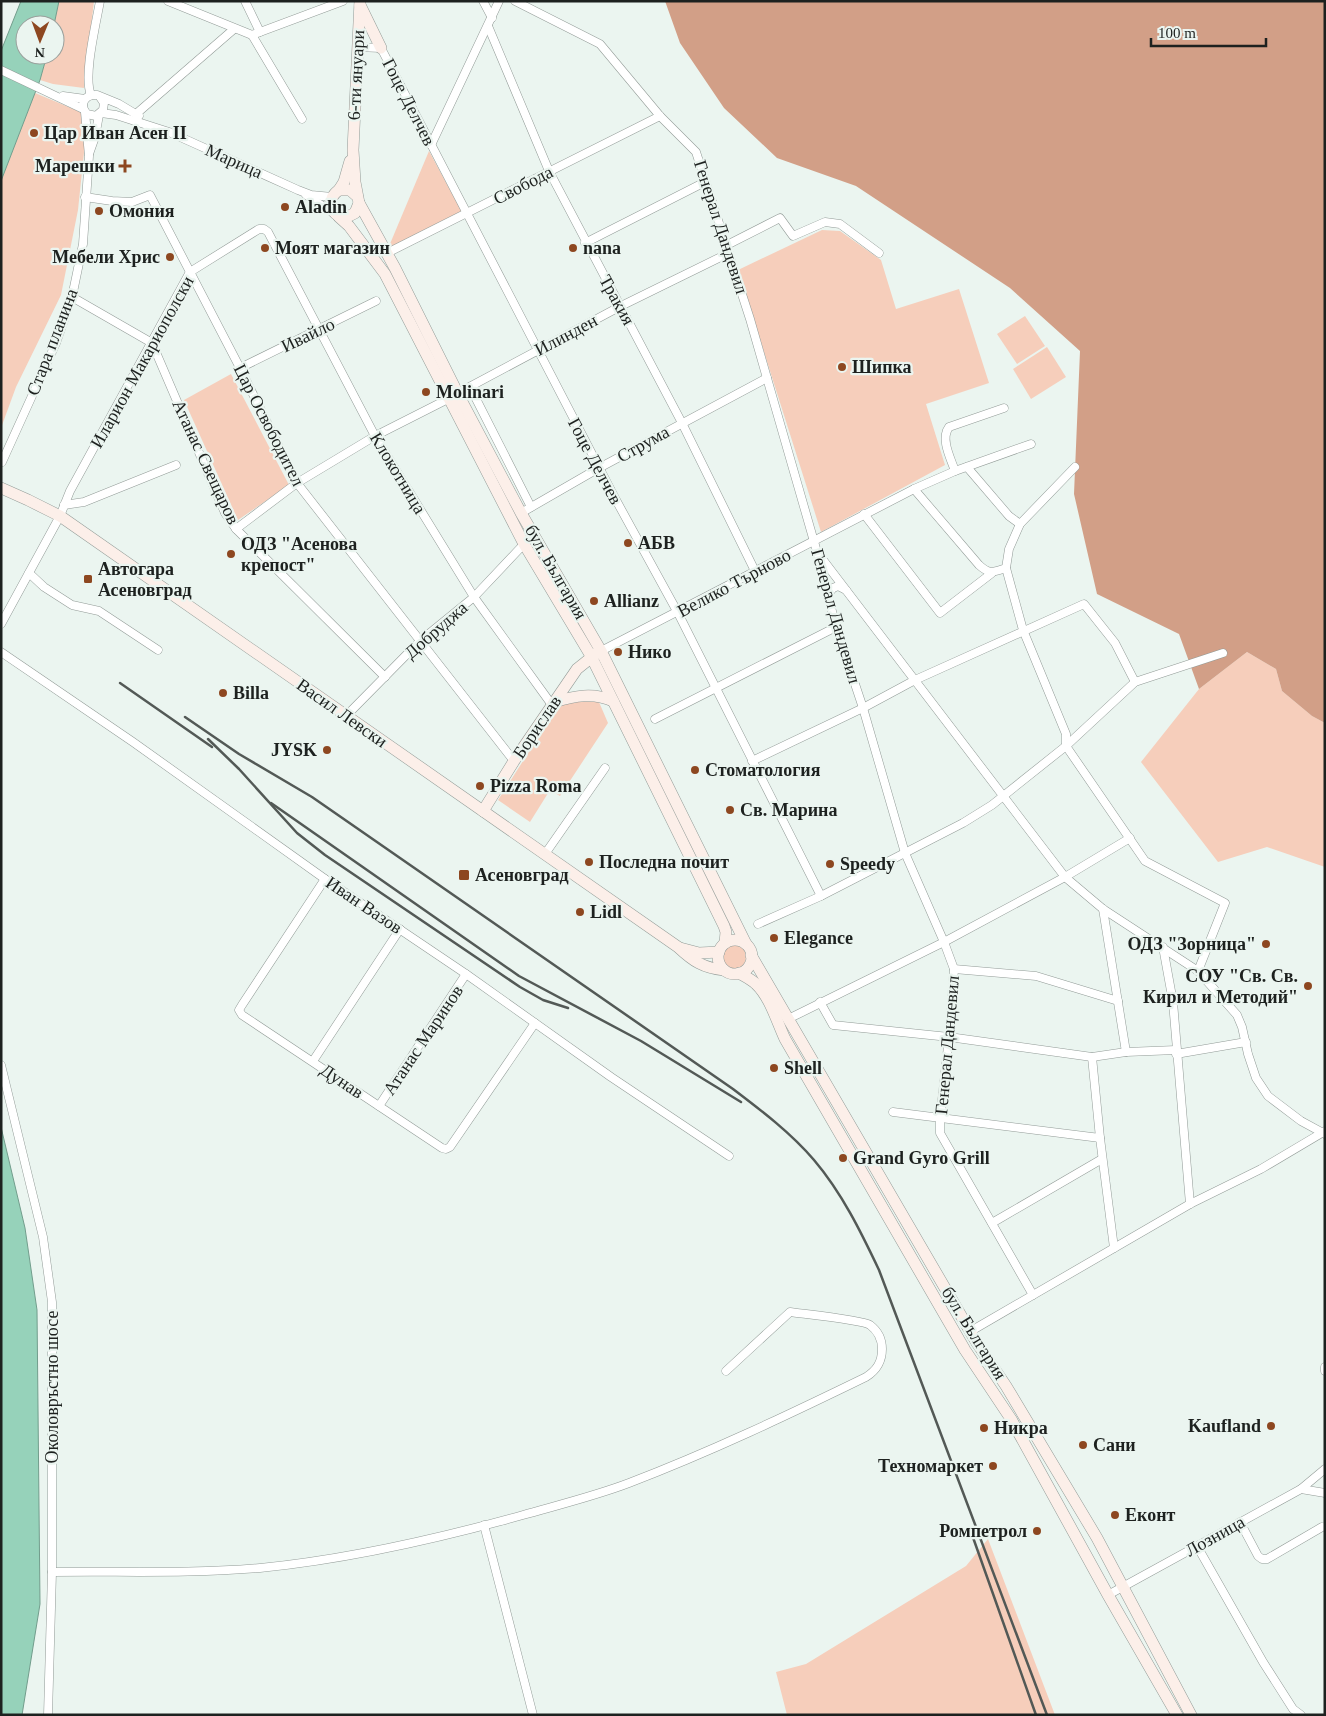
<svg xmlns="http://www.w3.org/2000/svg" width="1326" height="1716" viewBox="0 0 1326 1716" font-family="'Times New Roman',serif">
<rect width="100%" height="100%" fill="#ebf5f0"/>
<g fill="#f6cebb">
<path d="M59,1H94L84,88L53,84L40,80L47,55H55L54,25Z"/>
<path d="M35,93L83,113L86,133L78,210L61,295L16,387L1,428V181Z"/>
<path d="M429,151L462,212L387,251Z"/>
<path d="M822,230L840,231L881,260L896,309L959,289L989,383L926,404L945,465L821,532L738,270Z"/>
<path d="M1025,316L1045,346L1017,364L997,334Z"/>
<path d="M1047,347L1066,377L1031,399L1013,369Z"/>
<path d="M231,374L289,485L238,520L184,400Z"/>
<path d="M1247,652L1276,669L1282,691L1312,716L1325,723V867L1267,847L1218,862L1141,762L1199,689Z"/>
<path d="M578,701L599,702L608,723L560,796L550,790L530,822L498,800L559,705Z"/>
<circle cx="734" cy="957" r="12"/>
<path d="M988,1539L1055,1715H787L776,1672L806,1664L966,1566Z"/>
</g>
<path fill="#d29f87" d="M665,1H1325V723L1312,716L1282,691L1276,669L1247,652L1199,689L1179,634L1097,594L1074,494L1080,351L1010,288L856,186L777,158L724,108L680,43Z"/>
<g fill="#96d2ba" stroke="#729d8c">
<path d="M21,1H59L54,25H25V55H47L40,80L1,181V51Z"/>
<path d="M1,1127L25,1228L37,1310L40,1604L22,1715H1Z"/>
</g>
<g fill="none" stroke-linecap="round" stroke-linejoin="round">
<g stroke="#929b97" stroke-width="9">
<g id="minor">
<path d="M168,1L252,35L343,1"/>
<path d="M245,1L260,32"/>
<path d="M483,1L492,18"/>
<path d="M515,1L600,44L660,116L696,152L750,319L817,552L836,627L863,708L905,853L944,942L954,969L949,1037L940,1119V1133L1033,1295"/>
<path d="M488,26L549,171L682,423L755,571"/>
<path d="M252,35L302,119"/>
<path d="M357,47L381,48L616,500L678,613L821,896"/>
<path d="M1,70L83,109"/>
<path d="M91,95C83,76 96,24 100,1"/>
<path d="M63,96L85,99"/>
<path d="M100,97L104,103L103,110L96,116L87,114C79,105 84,94 97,95L119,104L139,116"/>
<path d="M101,113L116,115L169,132L298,190L311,195L332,197"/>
<path d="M136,114L234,29"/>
<path d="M431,145L499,1"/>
<path d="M89,154L95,137L99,115"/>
<path d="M306,195L332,212"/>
<path d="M85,197L112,201L132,202L150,195L240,368L297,483L514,761"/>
<path d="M585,243L705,182"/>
<path d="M727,245L780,218L793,236L825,222L840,224L879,253"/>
<path d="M387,253L660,116"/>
<path d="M72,297L152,343L225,513L236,529L385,677"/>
<path d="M240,368L376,301"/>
<path d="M470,387L531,507"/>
<path d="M458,393L621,306L729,253"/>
<path d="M2,462L56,343L72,297L83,244L89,156L85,112"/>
<path d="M967,467L1009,516L1020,524"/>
<path d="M1075,467L1020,524L1009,549L1006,568L1023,630L1066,734V746L1145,861L1225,903L1198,971"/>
<path d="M955,471C951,459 940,439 949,427L1004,408"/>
<path d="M914,489L979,565C990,575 993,572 1006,568"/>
<path d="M64,505L84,502L176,465"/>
<path d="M521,513L599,468L767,378"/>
<path d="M864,514L940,613L992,573"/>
<path d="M236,529L297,483L375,436L448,399"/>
<path d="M820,556L1065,877L1103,909L1198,971L1237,1015L1242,1027L1248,1054L1256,1078L1268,1096L1301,1121L1325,1134"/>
<path d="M29,573L44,587L72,605L99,611L158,650"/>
<path d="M828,595L833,588L838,586L846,590"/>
<path d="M1,624L60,516L70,491L190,272L259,229H264L268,232L375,436L474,597L552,705"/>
<path d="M601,651L914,489L955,471L1031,444"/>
<path d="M1,652L133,742L325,879L466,974L611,1077L729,1156"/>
<path d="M346,716L420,641L474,597L524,544"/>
<path d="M655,719L836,627"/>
<path d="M752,761L863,708L915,680L1084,604L1115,643L1135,682"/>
<path d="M545,854L605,768"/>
<path d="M325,879L242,1005L239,1010L242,1015L442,1148L446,1149L450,1147L535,1023"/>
<path d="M1103,909L1126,1052"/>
<path d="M758,924L821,896L963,823L992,805L1066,746L1135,682L1223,653"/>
<path d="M1163,947L1173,1002L1190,1204"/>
<path d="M954,969L1036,976L1118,1001"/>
<path d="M820,1002L833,1025L949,1037L1092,1057L1126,1052L1176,1050"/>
<path d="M788,1019L944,942L1065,877L1130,838"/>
<path d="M1176,1054L1246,1042"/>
<path d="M1092,1057L1100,1138L1114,1248"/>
<path d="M313,1061L400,929"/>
<path d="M1,1065L43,1237L52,1302V1572L48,1715"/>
<path d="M379,1106L466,974"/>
<path d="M893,1112L1100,1138"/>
<path d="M992,1223L1102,1159"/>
<path d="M971,1331L1190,1204L1261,1169L1325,1131"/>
<path d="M1325,1367V1371"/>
<path d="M1301,1489L1325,1469"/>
<path d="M1240,1522L1258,1556L1262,1559H1267L1322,1527"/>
<path d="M484,1525L533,1715"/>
<path d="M1197,1546L1263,1662L1293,1709L1301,1715"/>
<path d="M52,1572C121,1571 191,1574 260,1568C350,1559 437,1539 523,1515C558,1505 595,1496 629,1483C710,1452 788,1415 866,1377C877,1370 882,1362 882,1349C882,1339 878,1331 870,1325C863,1320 804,1314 790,1312L726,1371"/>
<path d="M1108,1595L1301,1489L1325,1493"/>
</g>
</g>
<g stroke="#929b97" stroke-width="12">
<g id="secondary">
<path d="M360,5L381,48"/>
<path d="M339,190L344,182L350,161"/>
<path d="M358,197L350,190H339C326,199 329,215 345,218L355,213L359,203L355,182L353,150L360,1"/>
<path d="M359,203L395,268L459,396L521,513L601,651L746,944"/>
<path d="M339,217L349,226L385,274L524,544L591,656L724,926L726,932L725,943"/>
<path d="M1,488L28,500L60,516L678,947C693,961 703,968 724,970"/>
<path d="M554,702C575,696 593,692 613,701"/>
<path d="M483,811L514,761L577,669L597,653"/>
<circle cx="735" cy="957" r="17"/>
<path d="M680,948L699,953L719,952"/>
<path d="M751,955L977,1343L1006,1386L1097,1538L1191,1715"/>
<path d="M739,973C744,976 751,979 756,984C770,997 777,1022 785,1039L965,1350L1011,1419L1108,1595L1177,1715"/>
</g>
</g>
<use href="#minor" stroke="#fff" stroke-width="8"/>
<use href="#secondary" stroke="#fcefe9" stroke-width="11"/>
<g stroke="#535956" stroke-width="2.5">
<path d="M120,683L212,747"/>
<path d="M185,717L239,754L312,797L733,1089C762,1111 791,1133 814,1160C842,1193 861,1232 879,1270L1047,1715"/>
<path d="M208,739L239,769L297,833L325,855L520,987L543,1000L568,1008"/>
<path d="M271,803L519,976L641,1041L741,1102"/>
<path d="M970,1529L1036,1715"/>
</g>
</g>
<g fill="#8d4720" stroke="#ebf5f0" stroke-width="2">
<circle cx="34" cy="133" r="5"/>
<path d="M122.5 158.5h5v5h5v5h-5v5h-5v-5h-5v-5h5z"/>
<circle cx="285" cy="207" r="5"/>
<circle cx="99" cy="211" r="5"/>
<circle cx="265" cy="248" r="5"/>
<circle cx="573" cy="248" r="5"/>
<circle cx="170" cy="257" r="5"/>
<circle cx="842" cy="367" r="5"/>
<circle cx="426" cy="392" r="5"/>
<circle cx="628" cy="543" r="5"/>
<circle cx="231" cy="554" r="5"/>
<rect x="83" y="574" width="10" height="10" rx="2.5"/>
<circle cx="594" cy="601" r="5"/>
<circle cx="618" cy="652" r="5"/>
<circle cx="223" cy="693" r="5"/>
<circle cx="327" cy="750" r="5"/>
<circle cx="695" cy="770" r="5"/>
<circle cx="480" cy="786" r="5"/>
<circle cx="730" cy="810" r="5"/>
<circle cx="589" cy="862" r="5"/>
<circle cx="830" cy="864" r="5"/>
<rect x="458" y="869" width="12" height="12" rx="2.5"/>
<circle cx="580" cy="912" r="5"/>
<circle cx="774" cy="938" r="5"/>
<circle cx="1266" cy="944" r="5"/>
<circle cx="1308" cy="986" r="5"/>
<circle cx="774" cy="1068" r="5"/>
<circle cx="843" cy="1158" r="5"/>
<circle cx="1271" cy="1426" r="5"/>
<circle cx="984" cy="1428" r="5"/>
<circle cx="1083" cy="1445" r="5"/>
<circle cx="993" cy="1466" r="5"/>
<circle cx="1115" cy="1515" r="5"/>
<circle cx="1037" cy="1531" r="5"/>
</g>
<g text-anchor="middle" stroke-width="4.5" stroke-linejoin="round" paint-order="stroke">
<g font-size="18" fill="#1d211f" stroke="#ebf5f0">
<text transform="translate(356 75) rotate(-87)" y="6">6-ти януари</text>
<text transform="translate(409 102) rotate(63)" y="6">Гоце Делчев</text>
<text transform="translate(234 161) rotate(24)" y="6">Марица</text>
<text transform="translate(523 185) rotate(-27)" y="6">Свобода</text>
<text transform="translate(721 227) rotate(72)" y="6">Генерал Дандевил</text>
<text transform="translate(617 300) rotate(61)" y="6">Тракия</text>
<text transform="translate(308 335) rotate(-26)" y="6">Ивайло</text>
<text transform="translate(566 335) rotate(-28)" y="6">Илинден</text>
<text transform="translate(52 342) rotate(-69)" y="6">Стара планина</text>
<text transform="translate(142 362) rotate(-61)" y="6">Иларион Макариополски</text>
<text transform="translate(269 425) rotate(63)" y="6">Цар Освободител</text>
<text transform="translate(643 444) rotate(-29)" y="6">Струма</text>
<text transform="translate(595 461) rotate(62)" y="6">Гоце Делчев</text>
<text transform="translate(206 462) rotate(65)" y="6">Атанас Свещаров</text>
<text transform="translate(398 473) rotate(59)" y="6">Клокотница</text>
<text transform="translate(556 572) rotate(60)" y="6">бул. България</text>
<text transform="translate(734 583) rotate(-28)" y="6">Велико Търново</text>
<text transform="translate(836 616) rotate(74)" y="6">Генерал Дандевил</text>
<text transform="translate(436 630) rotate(-41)" y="6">Добруджа</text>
<text transform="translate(342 713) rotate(35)" y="6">Васил Левски</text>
<text transform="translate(537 727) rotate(-56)" y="6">Борислав</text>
<text transform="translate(364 905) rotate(34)" y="6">Иван Вазов</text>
<text transform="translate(423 1040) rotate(-56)" y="6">Атанас Маринов</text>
<text transform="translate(947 1045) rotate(-85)" y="6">Генерал Дандевил</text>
<text transform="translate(342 1081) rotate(34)" y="6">Дунав</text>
<text transform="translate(974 1333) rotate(58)" y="6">бул. България</text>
<text transform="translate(52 1387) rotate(-90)" y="6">Околовръстно шосе</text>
<text transform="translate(1215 1536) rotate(-29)" y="6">Лозница</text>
</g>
<g font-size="18" font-weight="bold" fill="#1d211f" stroke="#ebf5f0" text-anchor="start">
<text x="44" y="139">Цар Иван Асен II</text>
<text x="115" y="172" text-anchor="end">Марешки</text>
<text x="295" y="213">Aladin</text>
<text x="109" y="217">Омония</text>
<text x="275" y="254">Моят магазин</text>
<text x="583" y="254">nana</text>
<text x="160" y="263" text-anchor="end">Мебели Хрис</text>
<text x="852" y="373">Шипка</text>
<text x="436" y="398">Molinari</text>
<text x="638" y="549">АБВ</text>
<text x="241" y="550">ОДЗ "Асенова<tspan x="241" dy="21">крепост"</tspan></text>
<text x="98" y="575">Автогара<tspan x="98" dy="21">Асеновград</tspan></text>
<text x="604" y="607">Allianz</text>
<text x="628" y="658">Нико</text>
<text x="233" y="699">Billa</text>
<text x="317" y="756" text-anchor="end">JYSK</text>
<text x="705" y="776">Стоматология</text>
<text x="490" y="792">Pizza Roma</text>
<text x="740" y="816">Св. Марина</text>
<text x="599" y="868">Последна почит</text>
<text x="840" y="870">Speedy</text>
<text x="475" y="881">Асеновград</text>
<text x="590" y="918">Lidl</text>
<text x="784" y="944">Elegance</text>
<text x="1256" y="950" text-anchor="end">ОДЗ "Зорница"</text>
<text x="1298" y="982" text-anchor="end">СОУ "Св. Св.<tspan x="1298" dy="21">Кирил и Методий"</tspan></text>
<text x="784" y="1074">Shell</text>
<text x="853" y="1164">Grand Gyro Grill</text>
<text x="1261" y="1432" text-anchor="end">Kaufland</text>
<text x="994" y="1434">Никра</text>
<text x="1093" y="1451">Сани</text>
<text x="983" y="1472" text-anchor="end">Техномаркет</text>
<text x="1125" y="1521">Еконт</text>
<text x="1027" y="1537" text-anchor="end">Ромпетрол</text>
</g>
</g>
<rect width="1326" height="1716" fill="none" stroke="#1d211f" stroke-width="5"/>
<g transform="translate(40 40) rotate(181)"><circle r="24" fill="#ebf5f0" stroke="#99a09c"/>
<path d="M0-4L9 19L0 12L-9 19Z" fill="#8d4720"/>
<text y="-8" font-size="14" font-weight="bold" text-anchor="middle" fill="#1d211f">N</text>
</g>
<path d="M1151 38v8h115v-8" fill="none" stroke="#1d211f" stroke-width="2.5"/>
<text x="1158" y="38" font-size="15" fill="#1d211f" stroke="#ebf5f0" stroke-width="4" paint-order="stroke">100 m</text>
</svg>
